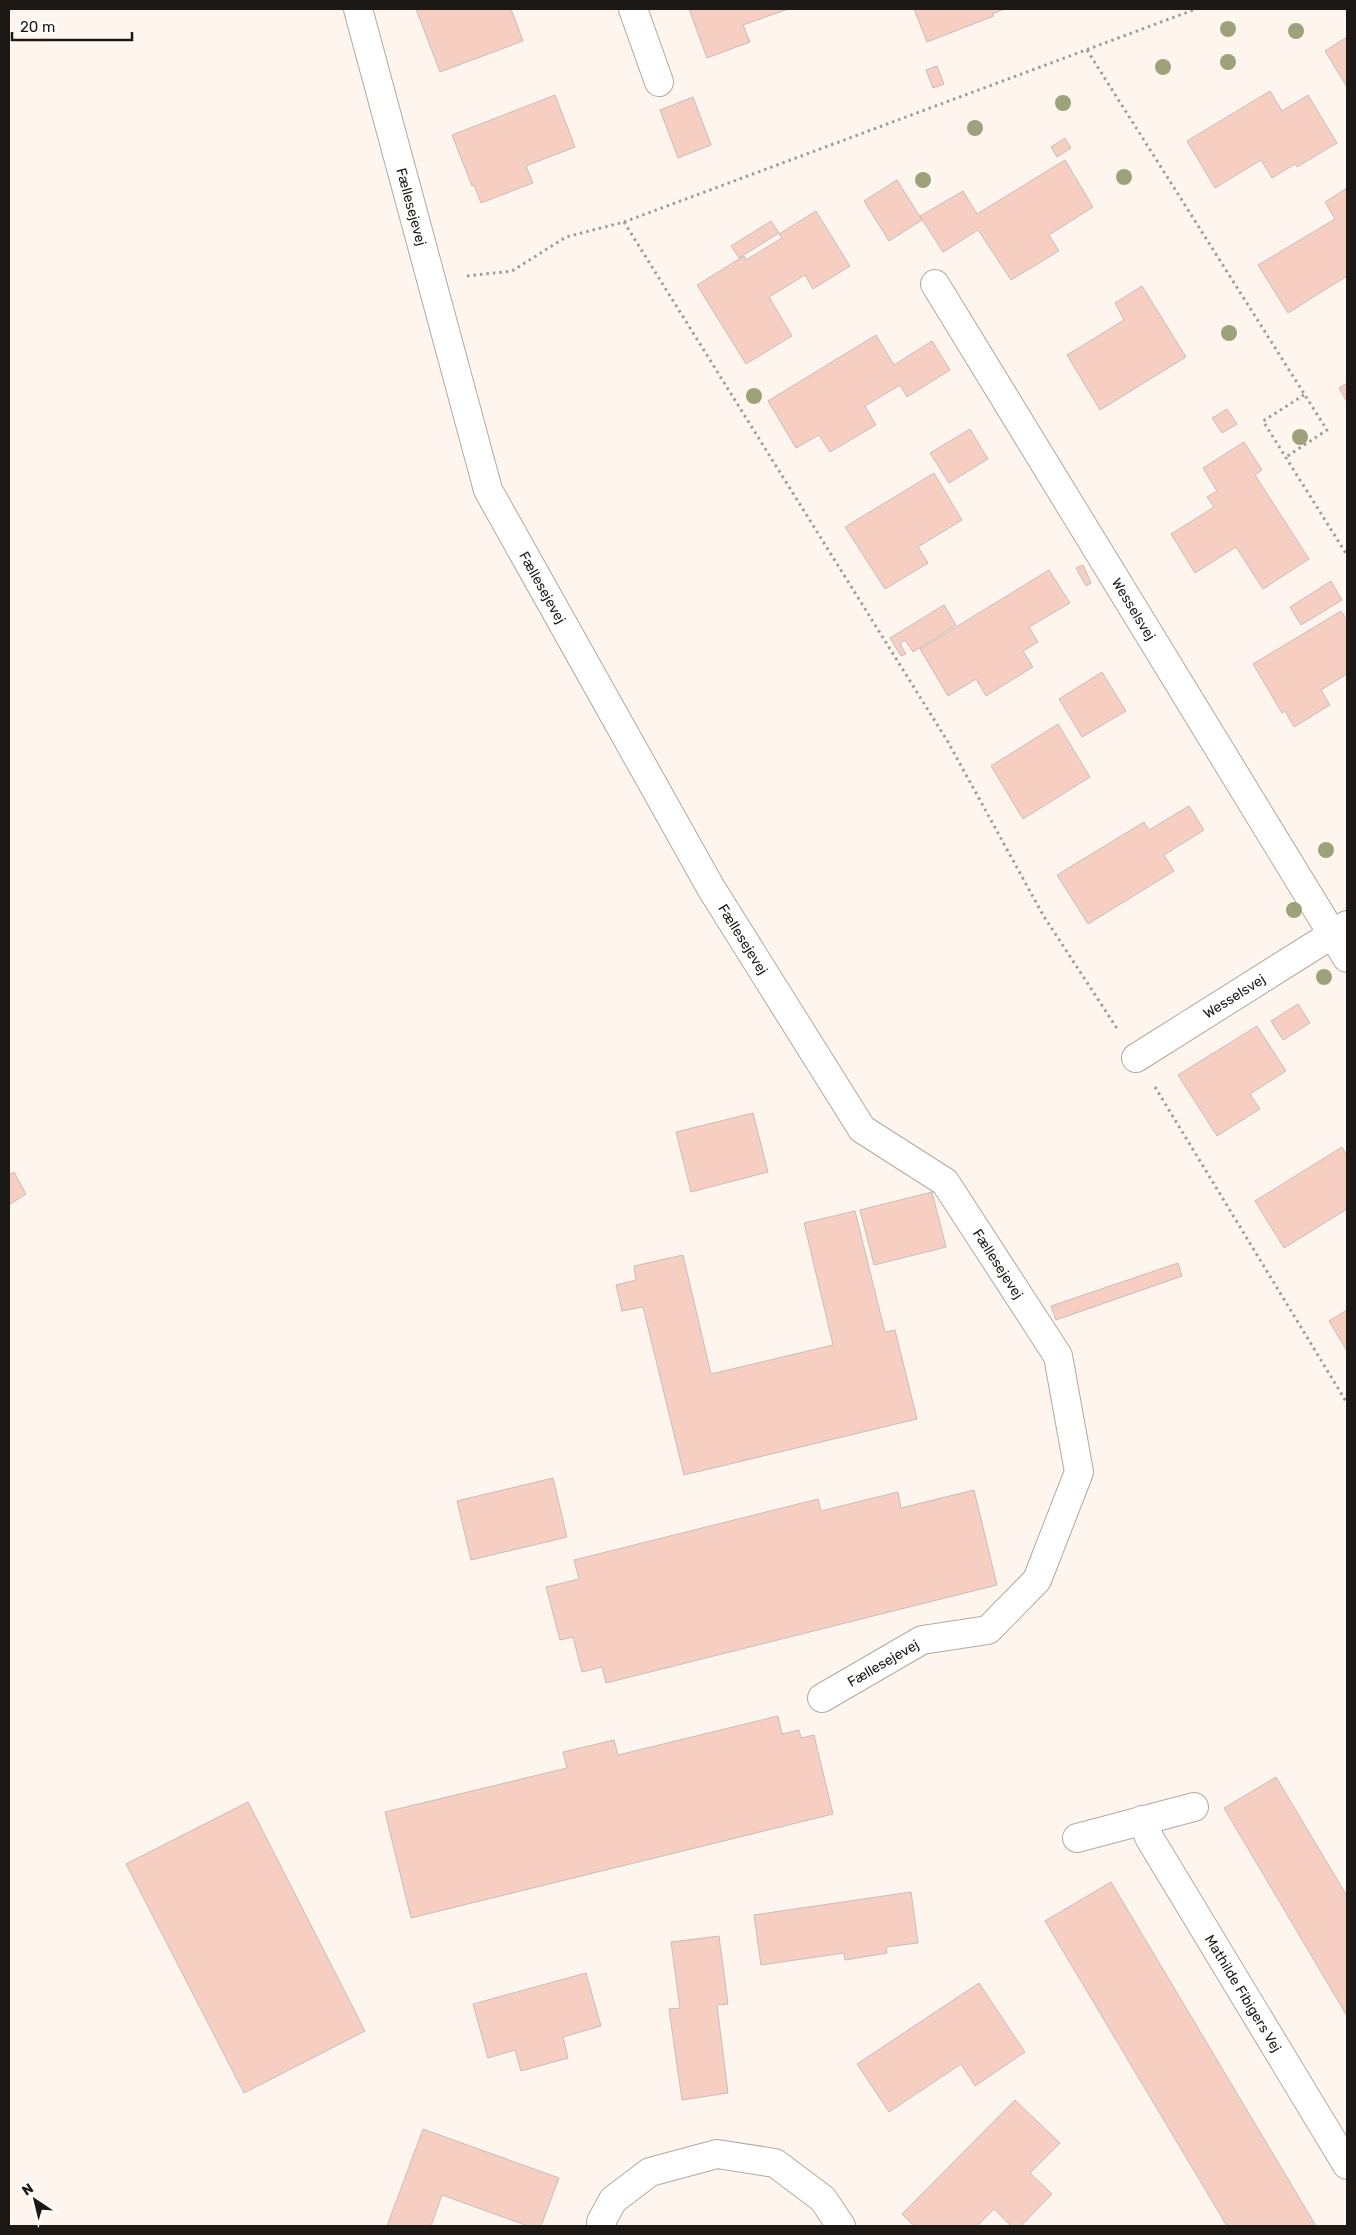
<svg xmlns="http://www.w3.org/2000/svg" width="1356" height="2235" viewBox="0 0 1356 2235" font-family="Rubik,sans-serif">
<rect width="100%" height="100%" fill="#fef6ee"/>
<g fill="#f6cec2" stroke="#cabcb8">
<path d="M416,9H511L523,41L440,72Z"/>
<path d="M689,9H788L743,25L750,42L707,58Z"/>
<path d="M914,9H1004L992,14L994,16L927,42Z"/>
<path d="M1347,37V87L1325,51Z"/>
<path d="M937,66L944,84L933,88L926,70Z"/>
<path d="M1270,91L1282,111L1308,95L1337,143L1297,167L1295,164L1272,178L1261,160L1215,188L1187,141Z"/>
<path d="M555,95L575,147L526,166L533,183L481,203L474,185L472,186L452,135Z"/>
<path d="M693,97L711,145L678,158L660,110Z"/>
<path d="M1065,138L1071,148L1057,157L1051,147Z"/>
<path d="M1065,160L1093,207L1049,235L1059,251L1011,280L978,230L943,252L920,216L963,191L977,214Z"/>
<path d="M897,180L922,220L889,241L864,201Z"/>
<path d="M1347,188V276L1288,313L1258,265L1335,219L1325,202Z"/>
<path d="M816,211L850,266L813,289L805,275L769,297L792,336L746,364L697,285L744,256L746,260L782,238L779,234Z"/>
<path d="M771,221L779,233L739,258L731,246Z"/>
<path d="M1142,286L1186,357L1100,410L1067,355L1124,320L1115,303Z"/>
<path d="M876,335L894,365L932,341L950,370L907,397L900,385L865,406L876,425L830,452L819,435L796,448L768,401Z"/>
<path d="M1347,383V402L1339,388Z"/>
<path d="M1227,409L1237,424L1222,433L1212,418Z"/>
<path d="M970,429L988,459L949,483L930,453Z"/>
<path d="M1244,442L1262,470L1255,475L1309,559L1263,589L1236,547L1195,573L1171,534L1214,507L1207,497L1217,491L1203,468Z"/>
<path d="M934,473L962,520L918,547L928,563L885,589L845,527Z"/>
<path d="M1083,565L1091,583L1086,586L1076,568Z"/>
<path d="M1049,570L1070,603L1029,627L1038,642L1023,651L1033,667L986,696L976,679L948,696L920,649Z"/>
<path d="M1331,581L1342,600L1301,625L1290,607Z"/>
<path d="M944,605L956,625L913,652L905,640L900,644L906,654L901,656L890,638Z"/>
<path d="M1341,611L1347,620V674L1321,690L1330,705L1294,727L1285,711L1282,713L1253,664Z"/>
<path d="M1102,672L1126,711L1082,737L1059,699Z"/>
<path d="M1058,724L1090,777L1023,819L991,766Z"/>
<path d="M1189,806L1204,830L1164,855L1174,871L1088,924L1057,875L1144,822L1149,830Z"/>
<path d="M1298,1004L1310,1023L1283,1040L1271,1021Z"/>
<path d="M1257,1026L1286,1071L1250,1094L1260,1109L1217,1136L1178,1075Z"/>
<path d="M753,1113L768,1172L691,1192L676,1132Z"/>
<path d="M1342,1147L1347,1156V1209L1284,1248L1255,1201Z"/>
<path d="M14,1172L26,1194L9,1205V1175Z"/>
<path d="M932,1192L946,1247L874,1265L860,1210Z"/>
<path d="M855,1211L885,1332L895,1330L917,1419L684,1475L643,1307L622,1311L616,1285L636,1280L634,1266L683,1255L711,1374L833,1345L804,1223Z"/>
<path d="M1178,1263L1182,1276L1056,1320L1051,1306Z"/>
<path d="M1347,1310V1351L1329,1321Z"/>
<path d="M553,1478L567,1537L471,1560L457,1501Z"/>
<path d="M974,1490L997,1585L606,1683L602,1667L582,1672L573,1637L560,1640L546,1587L579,1579L574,1560L818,1499L821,1511L898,1492L901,1508Z"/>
<path d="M778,1716L782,1734L799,1730L801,1738L814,1735L833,1814L411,1918L385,1812L567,1768L563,1752L614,1740L618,1755Z"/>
<path d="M1276,1777L1347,1896V2016L1224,1808Z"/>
<path d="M248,1802L365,2031L244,2093L126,1864Z"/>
<path d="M1111,1882L1316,2226H1227L1045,1921Z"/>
<path d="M911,1892L918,1943L886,1947L887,1953L845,1960L844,1953L761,1965L754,1915Z"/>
<path d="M719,1936L728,2004L717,2005L728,2093L682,2100L669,2009L680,2008L671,1942Z"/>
<path d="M586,1973L601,2026L563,2037L568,2058L521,2071L515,2050L488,2058L473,2004Z"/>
<path d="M979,1983L1025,2052L975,2086L961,2064L889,2112L857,2064Z"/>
<path d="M1015,2100L1060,2143L1030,2173L1052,2194L1021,2226H1011L994,2209L977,2226H914L902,2214Z"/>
<path d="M423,2129L559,2178L541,2226H528L442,2195L431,2226H387Z"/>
</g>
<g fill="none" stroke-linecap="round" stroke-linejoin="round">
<g stroke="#b3a9a0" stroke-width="30">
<g id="minor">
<path id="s1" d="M358,9L488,490L711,888L862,1129L945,1182L1058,1356L1079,1472L1037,1580L988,1630L922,1640L822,1698"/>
<path d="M633,9L659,82"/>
<path id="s2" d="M935,284L1347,958"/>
<path id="s3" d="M1136,1058L1347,925"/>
<path id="s4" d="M1142,1820L1150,1839L1347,2165"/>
<path d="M1077,1838L1194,1807"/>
<path d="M602,2226L601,2222L613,2200L650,2172L717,2154L775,2163L823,2199L841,2226"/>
</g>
</g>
<g stroke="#a39c96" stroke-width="3" stroke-dasharray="2.5 4" stroke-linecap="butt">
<path d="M1087,50L1327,430L1286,457"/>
<path d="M624,222L1196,9"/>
<path d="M467,276L512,271L566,237L624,222L948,742L1043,915L1118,1030"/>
<path d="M1304,395L1263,421L1347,555"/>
<path d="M1155,1087L1347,1403"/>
</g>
<use href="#minor" stroke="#fff" stroke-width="28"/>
</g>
<g fill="#9da27a">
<circle cx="1228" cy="29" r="8"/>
<circle cx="1296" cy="31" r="8"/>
<circle cx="1228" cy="62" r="8"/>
<circle cx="1163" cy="67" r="8"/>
<circle cx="1063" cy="103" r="8"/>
<circle cx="975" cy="128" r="8"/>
<circle cx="1124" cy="177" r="8"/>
<circle cx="923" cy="180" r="8"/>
<circle cx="1229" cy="333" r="8"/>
<circle cx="754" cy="396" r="8"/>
<circle cx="1300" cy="437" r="8"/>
<circle cx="1326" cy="850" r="8"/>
<circle cx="1294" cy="910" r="8"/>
<circle cx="1324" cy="977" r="8"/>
</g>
<g text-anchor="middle" stroke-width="5" stroke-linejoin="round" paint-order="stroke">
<g font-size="14" fill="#1c1815" stroke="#fff">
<text dy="5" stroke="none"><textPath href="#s1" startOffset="205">Fællesejevej</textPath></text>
<text dy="5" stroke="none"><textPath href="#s1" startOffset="610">Fællesejevej</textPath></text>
<text dy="5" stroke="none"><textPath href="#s2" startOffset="381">Wesselsvej</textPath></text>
<text dy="5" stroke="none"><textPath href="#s1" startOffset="1015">Fællesejevej</textPath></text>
<text dy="5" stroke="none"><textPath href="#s3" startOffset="116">Wesselsvej</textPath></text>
<text dy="5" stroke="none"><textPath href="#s1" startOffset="1435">Fællesejevej</textPath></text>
<text transform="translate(883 1663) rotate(-30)" y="5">Fællesejevej</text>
<text dy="5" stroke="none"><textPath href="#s4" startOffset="201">Mathilde Fibigers Vej</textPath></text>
</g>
</g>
<rect width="1356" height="2235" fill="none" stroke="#1c1815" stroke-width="20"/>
<g transform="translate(35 2200) rotate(325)" stroke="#ffffff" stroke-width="4" paint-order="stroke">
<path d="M0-4L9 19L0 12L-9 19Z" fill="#1c1815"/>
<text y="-8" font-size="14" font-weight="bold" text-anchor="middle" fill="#1c1815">N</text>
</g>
<path d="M12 32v8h120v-8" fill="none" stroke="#1c1815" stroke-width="2.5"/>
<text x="20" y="32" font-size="15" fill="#1c1815" stroke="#ffffff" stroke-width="4" paint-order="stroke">20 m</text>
</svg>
